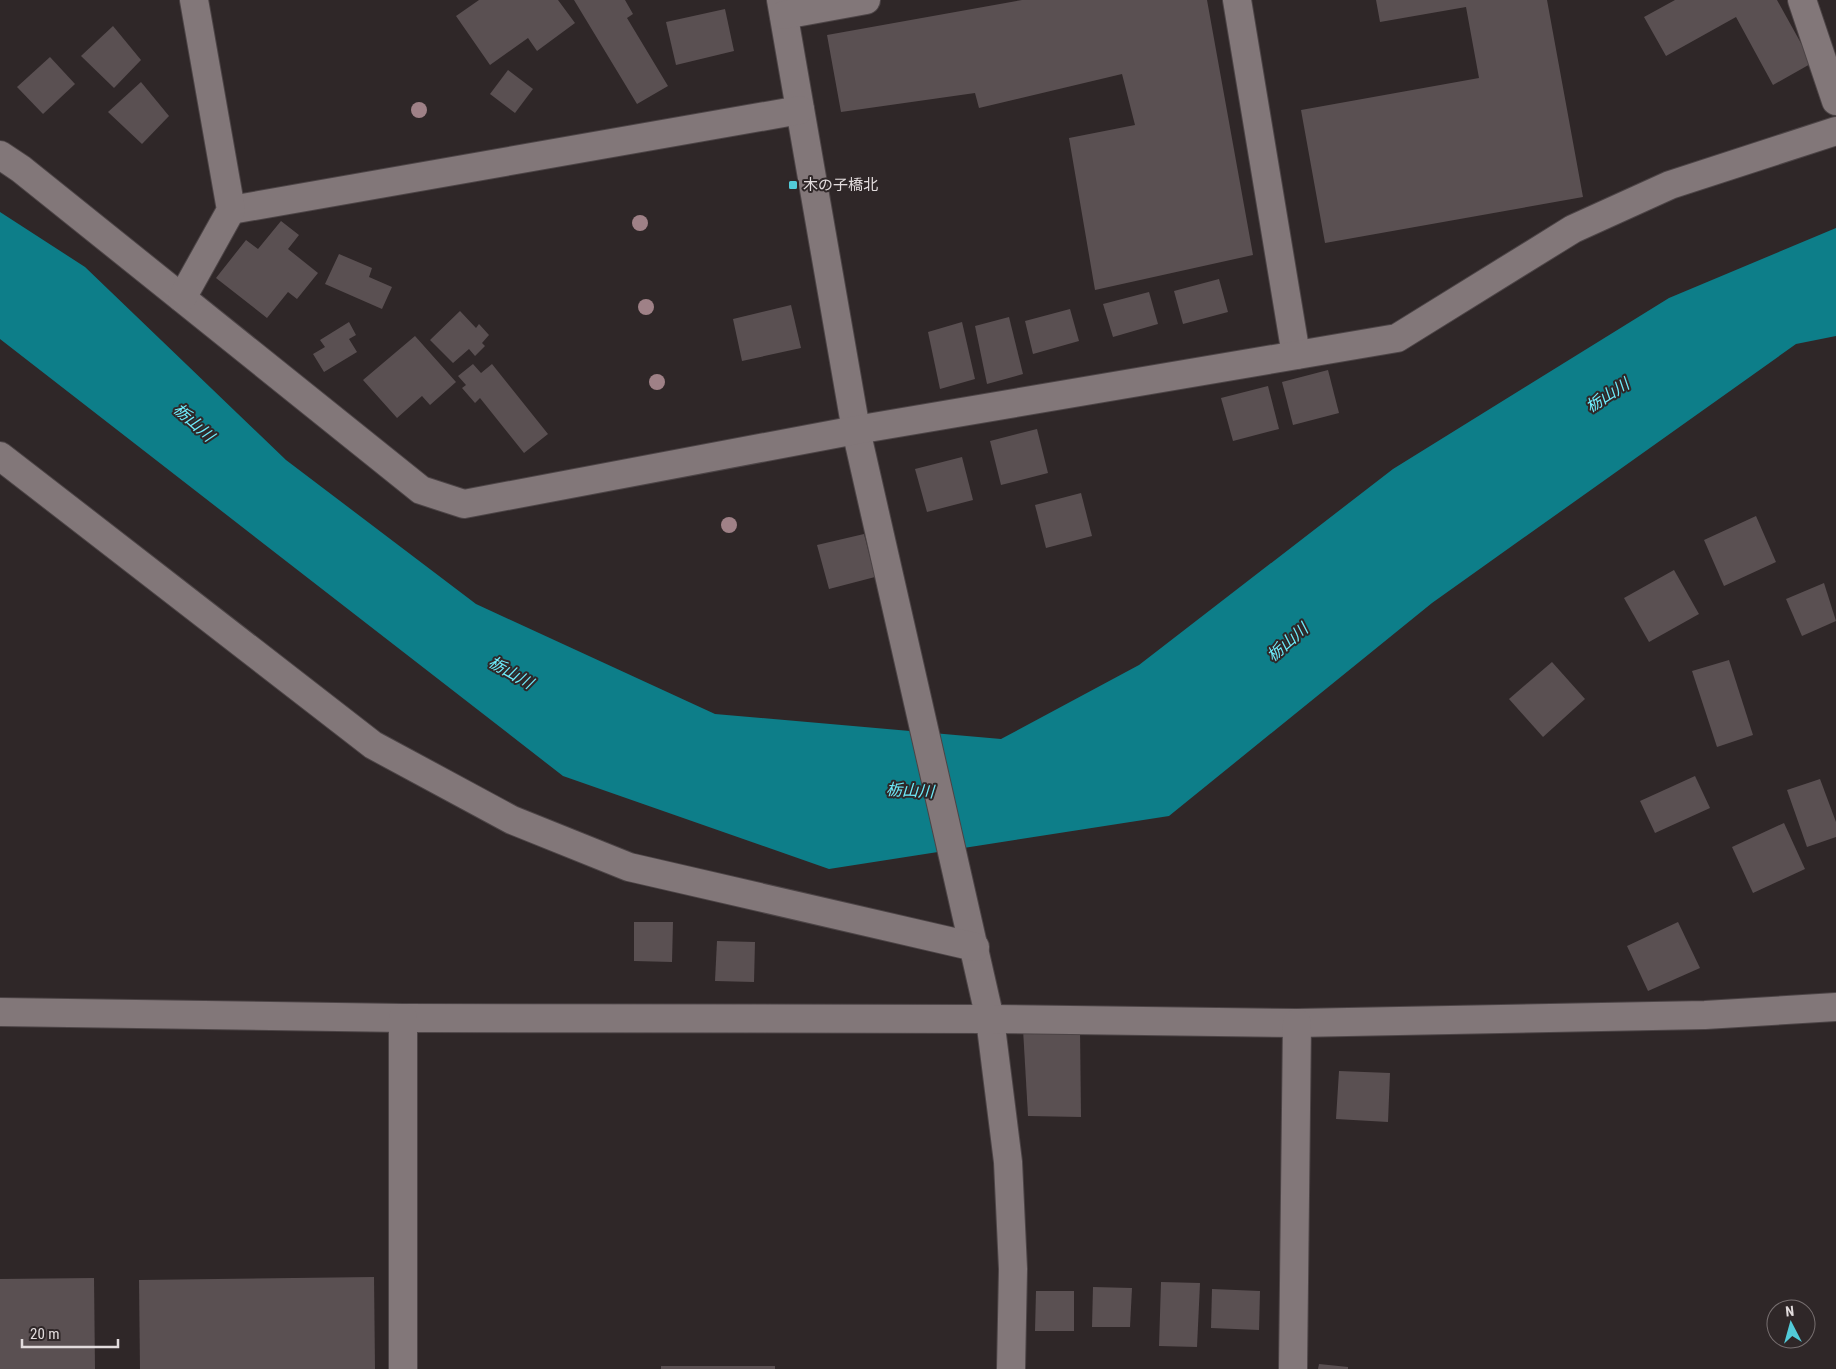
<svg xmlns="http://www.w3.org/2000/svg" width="1836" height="1369" viewBox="0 0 1836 1369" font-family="'Roboto Condensed','Noto Sans JP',sans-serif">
<rect width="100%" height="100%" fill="#2f2728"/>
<path fill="#0d7e89" d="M0,212L85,267L286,460L476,604L715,714L1001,739L1139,665L1393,469L1669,298L1836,228V336L1796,344L1432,603L1169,816L829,869L563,776L0,339Z"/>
<g fill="#5a5052">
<path d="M479,0H558L575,23L537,51L528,38L490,65L456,16Z"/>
<path d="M574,0H625L633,14L627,18L668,86L637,104Z"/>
<path d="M1022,0H1207L1253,255L1095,290L1069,138L1135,125L1122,74L979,108L975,93L841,112L827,35Z"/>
<path d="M1376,0H1547L1583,197L1325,243L1301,110L1479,78L1466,7L1380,22Z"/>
<path d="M1675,0H1777L1812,63L1773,85L1736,17L1666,56L1644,17Z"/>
<path d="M725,9L734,51L676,65L666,22Z"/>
<path d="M113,26L141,60L114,88L81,56Z"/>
<path d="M50,57L75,84L43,114L17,87Z"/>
<path d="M508,70L533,89L515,113L490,94Z"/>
<path d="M141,82L169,116L142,144L108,112Z"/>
<path d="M281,221L299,235L288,249L318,273L297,299L288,292L267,318L216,278L246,240L258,249Z"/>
<path d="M339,254L372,268L369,277L392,287L382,309L325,284Z"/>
<path d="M1219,279L1228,312L1183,324L1174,291Z"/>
<path d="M1149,292L1158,324L1113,337L1103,304Z"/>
<path d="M791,305L801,348L742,361L733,319Z"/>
<path d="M1070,309L1079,341L1033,354L1025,321Z"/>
<path d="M460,311L476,328L479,324L489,335L482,343L485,346L475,356L469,349L453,363L430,340Z"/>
<path d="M1009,317L1023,374L987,384L975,326Z"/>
<path d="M349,322L356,335L349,339L357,352L324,372L313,354L325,347L320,340Z"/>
<path d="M962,322L975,379L940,389L928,332Z"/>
<path d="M415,336L456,382L430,405L422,396L397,418L363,380Z"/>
<path d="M473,364L481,373L492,364L548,434L524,453L480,398L475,403L462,388L466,385L458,376Z"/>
<path d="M1328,370L1339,413L1293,425L1282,382Z"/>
<path d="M1268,386L1279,429L1233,441L1221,398Z"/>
<path d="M1037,429L1048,473L1001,485L990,441Z"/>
<path d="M962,457L973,500L927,512L915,469Z"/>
<path d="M1081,493L1092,536L1046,548L1035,505Z"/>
<path d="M1756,516L1776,562L1724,586L1704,540Z"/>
<path d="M864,534L875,577L829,589L817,545Z"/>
<path d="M1674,570L1699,614L1649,642L1624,598Z"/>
<path d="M1824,583L1836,621L1802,636L1786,599Z"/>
<path d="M1729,660L1753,735L1717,747L1692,671Z"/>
<path d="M1552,662L1585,699L1543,737L1509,699Z"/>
<path d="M1695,776L1710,808L1655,833L1640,801Z"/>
<path d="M1820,779L1836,822V837L1807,847L1787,790Z"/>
<path d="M1784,823L1805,869L1753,893L1732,847Z"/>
<path d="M634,922H673L672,962L634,961Z"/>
<path d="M1678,922L1700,968L1648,991L1627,946Z"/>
<path d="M717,941L755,942L754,982L715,981Z"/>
<path d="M1023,1029H1080L1081,1117L1028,1116Z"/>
<path d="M1339,1071L1390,1073L1388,1122L1336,1119Z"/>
<path d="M374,1277L375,1369H140L139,1280Z"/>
<path d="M94,1278L95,1369H0V1279Z"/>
<path d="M1161,1282L1200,1283L1197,1347L1159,1346Z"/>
<path d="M1093,1287L1132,1288L1130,1327H1092Z"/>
<path d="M1212,1289L1260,1291L1259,1330L1211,1328Z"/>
<path d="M1036,1291H1074V1331H1035Z"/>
<path d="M1319,1364L1348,1367V1369H1318Z"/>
<rect x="661" y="1366" width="114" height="3"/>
</g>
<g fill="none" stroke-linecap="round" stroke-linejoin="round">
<g stroke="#4c4446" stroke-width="30">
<g id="minor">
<path d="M781,0L856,430L990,1019L1008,1162L1013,1269L1011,1369"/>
<path d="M1237,0L1296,355"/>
<path d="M1802,0L1836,101"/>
<path d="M784,15L866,0"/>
<path d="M0,155L21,169L421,490L464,504L856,430L1397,338L1573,229L1670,185L1836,131"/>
<path d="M231,210L800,110"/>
<path d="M182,298L231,210L194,0"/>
<path d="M0,456L373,745L512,820L629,867L975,947"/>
<path d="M0,1012L403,1018L990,1019L1297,1023L1705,1015L1836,1007"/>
<path d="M403,1369V1018"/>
<path d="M1293,1369L1297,1023"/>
</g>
</g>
<use href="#minor" stroke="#827779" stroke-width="28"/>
</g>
<g fill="#9f8187">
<circle cx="419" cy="110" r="8"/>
<circle cx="640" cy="223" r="8"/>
<circle cx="646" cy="307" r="8"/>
<circle cx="657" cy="382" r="8"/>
<circle cx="729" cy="525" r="8"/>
</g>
<rect fill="#52cbd9" stroke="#2f2728" stroke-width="2" x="788" y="180" width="10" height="10" rx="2.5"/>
<g text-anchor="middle" stroke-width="4" stroke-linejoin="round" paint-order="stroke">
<g font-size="15" fill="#e2dcdd" stroke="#2f2728" text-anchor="start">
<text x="803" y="190">木の子橋北</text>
</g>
<g font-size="16" font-style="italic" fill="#6eedfc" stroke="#2f2728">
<text transform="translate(1607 395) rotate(-33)" y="6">栃山川</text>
<text transform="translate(194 422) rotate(42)" y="6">栃山川</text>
<text transform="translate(1287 642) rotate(-41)" y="6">栃山川</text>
<text transform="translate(511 672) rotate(30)" y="6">栃山川</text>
<text transform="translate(910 790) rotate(3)" y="6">栃山川</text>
</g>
</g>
<g transform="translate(1791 1324) rotate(354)"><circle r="24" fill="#2f2728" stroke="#776f70"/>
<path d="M0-4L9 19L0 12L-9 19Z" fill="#52cbd9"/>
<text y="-8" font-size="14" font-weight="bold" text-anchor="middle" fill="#e2dcdd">N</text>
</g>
<path d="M22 1339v8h96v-8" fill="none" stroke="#e2dcdd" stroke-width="2.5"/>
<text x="30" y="1339" font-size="15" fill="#e2dcdd" stroke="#2f2728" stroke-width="4" paint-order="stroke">20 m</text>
</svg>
